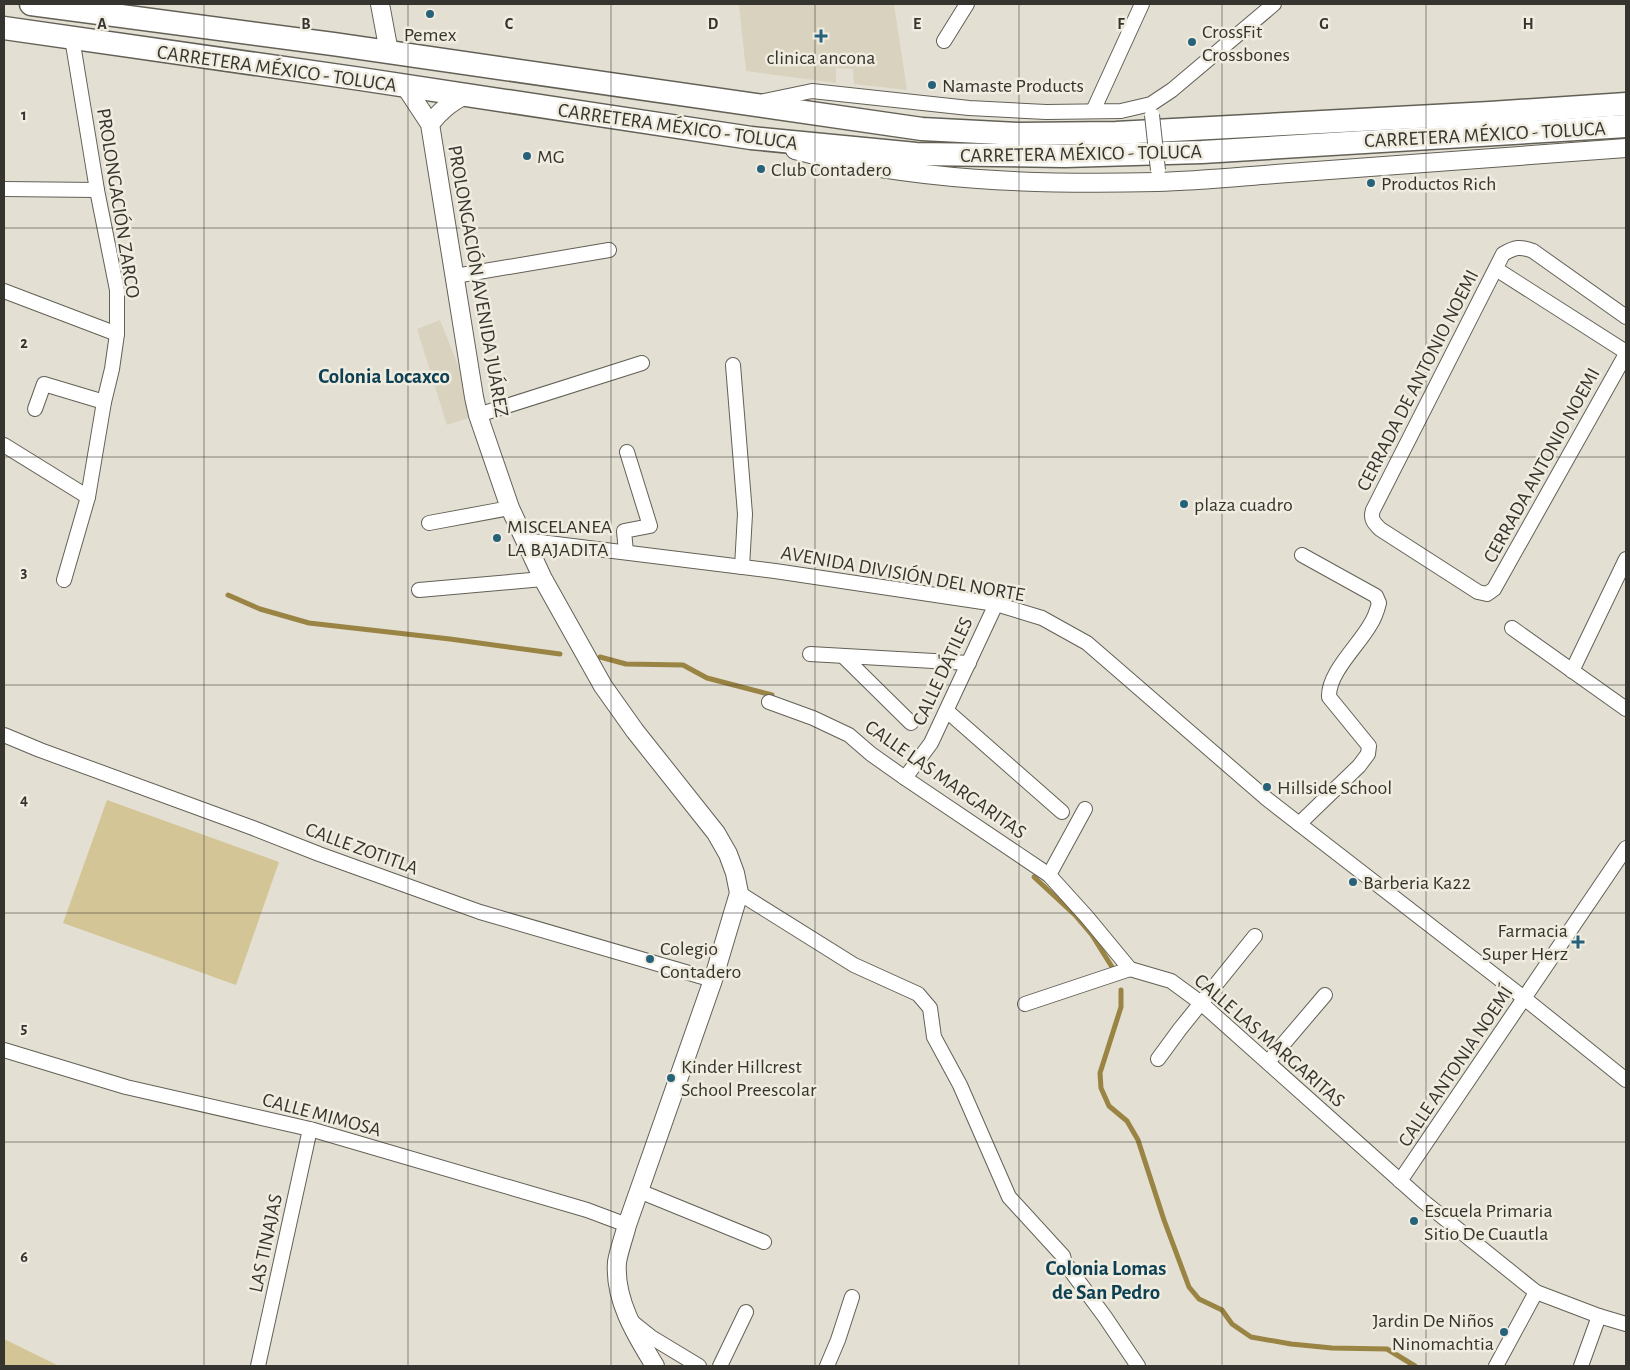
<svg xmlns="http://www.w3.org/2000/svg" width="1630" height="1370" viewBox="0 0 1630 1370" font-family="'Alegreya Sans',sans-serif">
<rect width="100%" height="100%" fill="#e3dfd3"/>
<g fill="#d9d2bf">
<path d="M739,4H894L907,90L854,84L853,69L836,68V83L746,71Z"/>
<path d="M440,320L478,415L447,425L417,329Z"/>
</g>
<g fill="#d4c597">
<path d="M107,800L279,862L236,985L63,923Z"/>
<path d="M4,1339L59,1366H4Z"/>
</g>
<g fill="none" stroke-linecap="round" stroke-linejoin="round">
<g stroke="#9a8444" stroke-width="5">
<path d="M228,595L260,609L309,623L450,639L560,654"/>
<path d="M600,657L626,664L683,665L707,678L772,695"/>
<path d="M1034,877L1075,915L1092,935L1112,967"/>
<path d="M1121,990V1007L1100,1073L1101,1088L1109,1106L1127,1121L1138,1140L1164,1220L1189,1287L1199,1299L1222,1310L1232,1324L1251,1337L1291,1344L1332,1348L1387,1349L1415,1366"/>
</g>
<g stroke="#636056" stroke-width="16">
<g id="minor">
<path d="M944,41L967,4"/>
<path d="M764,101L812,91L969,108L1046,112L1121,111L1151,104L1172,90L1274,4"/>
<path d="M1093,111L1142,4"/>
<path d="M4,189L97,190"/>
<path d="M1496,269L1626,352"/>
<path d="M455,276L609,250"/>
<path d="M4,291L117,334"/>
<path d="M1626,317L1533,251C1520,246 1515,247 1503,254L1373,510C1370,519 1374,523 1380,529L1478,592L1487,594L1494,589L1626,354"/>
<path d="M733,365L745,514L742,567"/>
<path d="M35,409L44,384L104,402"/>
<path d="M478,415L642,363"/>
<path d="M4,445L88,497"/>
<path d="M429,523L510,508"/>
<path d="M524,540L775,571L996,604L1042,618L1087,643L1267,799L1524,998L1626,1080"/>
<path d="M626,552L624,531L650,526L627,452"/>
<path d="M64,580L88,497L104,402L112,369L117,334V290L97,190L72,38"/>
<path d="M419,590L543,579"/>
<path d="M1512,628L1626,709"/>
<path d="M810,654L969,663"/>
<path d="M843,656L911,723"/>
<path d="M1572,671L1626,559"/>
<path d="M769,702L813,718L849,735L871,754L905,778L1049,875L1087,917L1130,969L1171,981L1201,1003L1424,1202L1536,1292L1599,1316L1626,1324"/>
<path d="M947,711L1062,812"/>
<path d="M4,735L40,750L253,828L319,854L480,912L713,980"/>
<path d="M905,778L931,743L996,604"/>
<path d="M1299,824L1359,766L1368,754L1369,746L1329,697C1328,673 1358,646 1370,625C1374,619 1377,611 1379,603L1376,596L1302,555"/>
<path d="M1049,875L1085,809"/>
<path d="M739,893L854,965L918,994L930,1008L934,1037L960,1085L1009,1197L1063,1256L1065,1263L1105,1317L1138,1366"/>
<path d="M1025,1004L1130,969"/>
<path d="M4,1050L126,1087L310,1129L587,1210L627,1225"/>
<path d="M1158,1059L1180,1029L1255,936"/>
<path d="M1268,1062L1325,995"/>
<path d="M1400,1181L1626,848"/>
<path d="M639,1191L764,1242"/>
<path d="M631,1321L651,1337L699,1366"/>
<path d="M258,1366L310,1129"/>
<path d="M720,1366L746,1312"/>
<path d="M827,1366L838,1340L852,1297"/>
<path d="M1496,1366L1536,1292"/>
<path d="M1581,1366L1599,1316"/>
</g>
</g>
<g stroke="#636056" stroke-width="20">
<g id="tertiary">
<path d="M380,4L389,52"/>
<path d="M405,86L430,124L474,397L478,415L510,508L543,579L603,686L635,731L716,833L728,854L735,873L739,893L713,980L627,1225C624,1237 619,1250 617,1262C614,1300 636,1335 655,1366"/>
<path d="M430,124C441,110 450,103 465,95"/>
<path d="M795,150C912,181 1037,185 1157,182C1196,181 1236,177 1275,174C1392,166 1509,157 1626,148"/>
</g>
</g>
<g stroke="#636056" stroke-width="25">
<g id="primary">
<path d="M31,4L333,44L922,129L1019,134L1116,133L1490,113L1626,104"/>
<path d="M4,28L361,79L751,138L916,154L1065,156L1202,152L1626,126"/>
</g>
</g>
<use href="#minor" stroke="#fff" stroke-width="14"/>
<use href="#tertiary" stroke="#fff" stroke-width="18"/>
<use href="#primary" stroke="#fff" stroke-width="22"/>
<g stroke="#636056" stroke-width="16" stroke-linecap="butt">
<path id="minor-bridge" d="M1152,115L1158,170"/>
</g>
<use href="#minor-bridge" stroke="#fff" stroke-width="14"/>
</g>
<path fill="none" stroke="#36342f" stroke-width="1" stroke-opacity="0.55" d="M204,4V1366M408,4V1366M611,4V1366M815,4V1366M1019,4V1366M1222,4V1366M1426,4V1366M4,228H1626M4,457H1626M4,685H1626M4,913H1626M4,1142H1626"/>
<g fill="#26627a" stroke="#f0ece0" stroke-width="2">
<circle cx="430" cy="14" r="5"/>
<path d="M818.5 28.5h5v5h5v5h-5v5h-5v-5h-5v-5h5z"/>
<circle cx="1192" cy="42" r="5"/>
<circle cx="932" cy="85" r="5"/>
<circle cx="527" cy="156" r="5"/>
<circle cx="761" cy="169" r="5"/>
<circle cx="1371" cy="183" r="5"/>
<circle cx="1184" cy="504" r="5"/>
<circle cx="497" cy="538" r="5"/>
<circle cx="1267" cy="787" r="5"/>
<circle cx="1353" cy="882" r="5"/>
<path d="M1575.5 934.5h5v5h5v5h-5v5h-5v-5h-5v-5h5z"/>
<circle cx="650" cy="959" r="5"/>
<circle cx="671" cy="1078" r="5"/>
<circle cx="1414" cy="1221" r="5"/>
<circle cx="1504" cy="1332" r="5"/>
</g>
<g text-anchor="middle" stroke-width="5" stroke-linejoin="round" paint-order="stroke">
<g font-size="20" fill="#36342f" stroke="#f0ece0" text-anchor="start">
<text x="1202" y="38">CrossFit<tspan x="1202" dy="23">Crossbones</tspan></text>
<text x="430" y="41" text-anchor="middle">Pemex</text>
<text x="821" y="64" text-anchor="middle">clinica ancona</text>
<text x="942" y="92">Namaste Products</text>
<text x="537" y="163">MG</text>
<text x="771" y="176">Club Contadero</text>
<text x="1381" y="190">Productos Rich</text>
<text x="1194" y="511">plaza cuadro</text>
<text x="507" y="533">MISCELANEA<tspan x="507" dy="23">LA BAJADITA</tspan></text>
<text x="1277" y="794">Hillside School</text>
<text x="1363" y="889">Barberia Ka22</text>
<text x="1568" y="937" text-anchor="end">Farmacia<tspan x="1568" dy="23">Super Herz</tspan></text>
<text x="660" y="955">Colegio<tspan x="660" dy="23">Contadero</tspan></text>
<text x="681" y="1073">Kinder Hillcrest<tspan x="681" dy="23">School Preescolar</tspan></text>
<text x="1424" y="1217">Escuela Primaria<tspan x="1424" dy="23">Sitio De Cuautla</tspan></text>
<text x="1494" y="1327" text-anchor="end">Jardin De Niños<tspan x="1494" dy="23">Ninomachtia</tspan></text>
</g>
<g font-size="20" fill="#36342f" stroke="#f0ece0">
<text transform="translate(277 68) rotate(8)" y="7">CARRETERA MÉXICO - TOLUCA</text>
<text transform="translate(678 126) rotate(8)" y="7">CARRETERA MÉXICO - TOLUCA</text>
<text transform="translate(1485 134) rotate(-3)" y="7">CARRETERA MÉXICO - TOLUCA</text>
<text transform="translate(1081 153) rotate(-1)" y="7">CARRETERA MÉXICO - TOLUCA</text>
<text transform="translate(119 203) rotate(81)" y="7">PROLONGACIÓN ZARCO</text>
<text transform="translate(479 281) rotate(80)" y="7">PROLONGACIÓN AVENIDA JUÁREZ</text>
<text transform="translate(1417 380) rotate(-63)" y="7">CERRADA DE ANTONIO NOEMI</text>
<text transform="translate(1541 465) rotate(-61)" y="7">CERRADA ANTONIO NOEMI</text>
<text transform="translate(903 573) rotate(10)" y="7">AVENIDA DIVISIÓN DEL NORTE</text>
<text transform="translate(942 671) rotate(-65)" y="7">CALLE DÁTILES</text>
<text transform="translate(946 779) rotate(35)" y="7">CALLE LAS MARGARITAS</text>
<text transform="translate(362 848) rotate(20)" y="7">CALLE ZOTITLA</text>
<text transform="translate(1270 1040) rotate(41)" y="7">CALLE LAS MARGARITAS</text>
<text transform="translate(1455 1066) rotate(-56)" y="7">CALLE ANTONIA NOEMÍ</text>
<text transform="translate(322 1114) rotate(15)" y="7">CALLE MIMOSA</text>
<text transform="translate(265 1243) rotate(-78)" y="7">LAS TINAJAS</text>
</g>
<g font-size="21" font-weight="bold" fill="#0d4052" stroke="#f0ece0">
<text x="384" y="383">Colonia Locaxco</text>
<text x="1106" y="1275">Colonia Lomas<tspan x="1106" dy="24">de San Pedro</tspan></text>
</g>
</g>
<g font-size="16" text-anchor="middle" font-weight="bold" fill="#36342f" stroke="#f0ece0" stroke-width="5" stroke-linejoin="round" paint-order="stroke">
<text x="102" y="29">A</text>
<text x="306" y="29">B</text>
<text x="509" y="29">C</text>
<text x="713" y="29">D</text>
<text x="917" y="29">E</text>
<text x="1121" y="29">F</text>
<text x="1324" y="29">G</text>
<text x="1528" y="29">H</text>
<text x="24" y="120">1</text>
<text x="24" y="348">2</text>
<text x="24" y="577">3</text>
<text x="24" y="805">4</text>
<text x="24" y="1033">5</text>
<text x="24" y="1262">6</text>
</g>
<rect width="1630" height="1370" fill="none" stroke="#36342f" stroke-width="10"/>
</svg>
